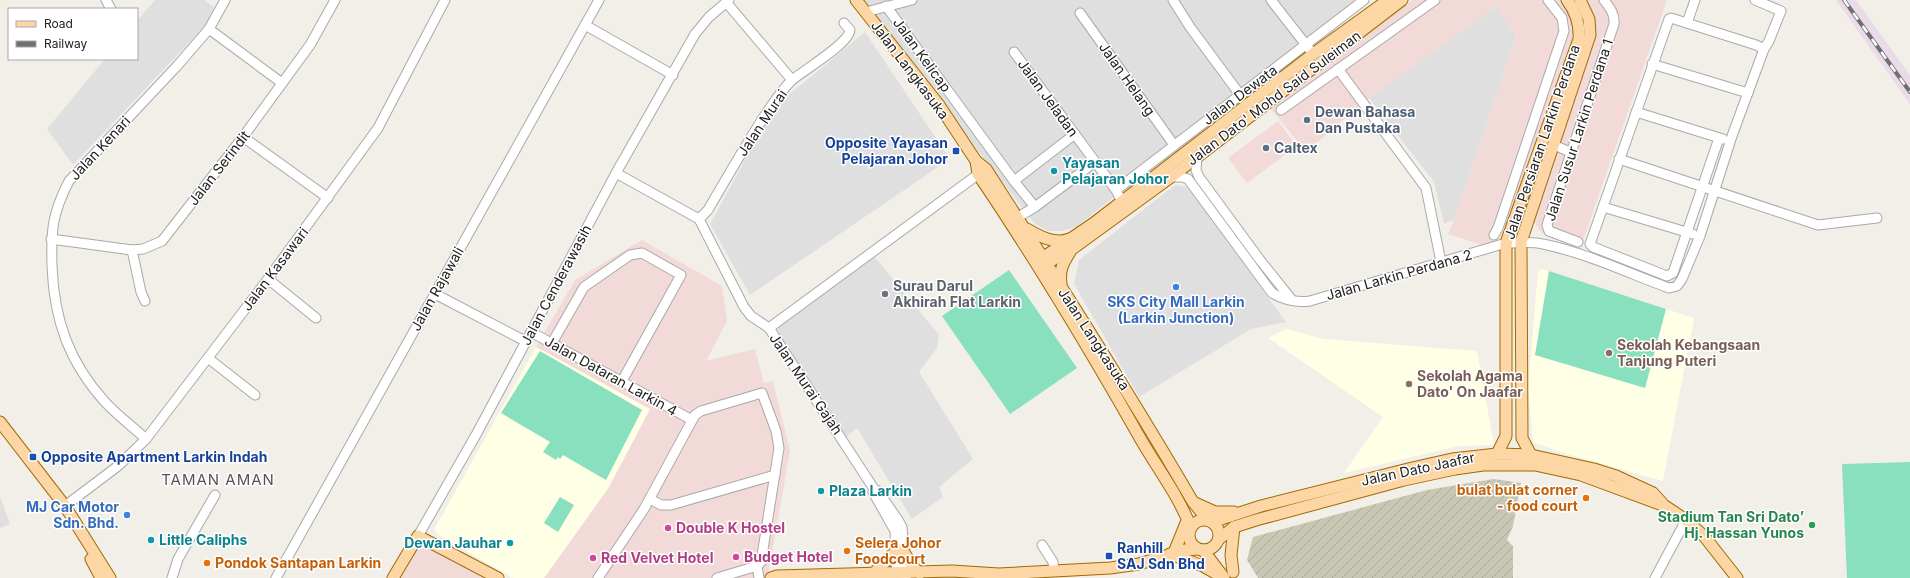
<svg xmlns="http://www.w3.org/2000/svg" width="1910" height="578" viewBox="0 0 1910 578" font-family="Inter,sans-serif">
<defs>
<pattern id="construction-furrows" width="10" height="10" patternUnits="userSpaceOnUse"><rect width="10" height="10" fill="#c7c7b4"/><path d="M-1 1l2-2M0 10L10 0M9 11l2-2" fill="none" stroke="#abab9a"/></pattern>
</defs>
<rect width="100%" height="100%" fill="#f2efe9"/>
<g fill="#e0dfdf">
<path d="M155,0H204L214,7L206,25L73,165L47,129L105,59H137V21Z"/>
<path d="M860,0H1365L1076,227L1062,231H1048L1035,224Z"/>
<path d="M1496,7L1516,36L1454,220L1444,224L1434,182L1369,98Z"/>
<path d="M865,32L950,159L750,295L710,224L774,107Z"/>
<path d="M1175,185L1187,187L1286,322L1251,329L1139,397L1074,284L1079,260Z"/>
<path d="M875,257L939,335L937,348L919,372L973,459L939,487L943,497L912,519L857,428L846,437L779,335L778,328L782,323Z"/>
<path d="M0,496L10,524L0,528Z"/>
</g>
<g fill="#f2dad9">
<path d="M1412,0H1667L1581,246L1542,234L1535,223L1512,216L1496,237L1495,242L1482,245L1448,234L1454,220L1516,36L1496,7L1369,98L1306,152L1271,109Z"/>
<path d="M1278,121L1297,146L1247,183L1228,158Z"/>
<path d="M642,240L722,286L727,321L706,361L755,349L764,383L773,381L790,451L768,576L760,578H544L609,487L536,347L575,280Z"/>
<path d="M419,542L486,578H398Z"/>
</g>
<g fill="#ffffe5">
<path d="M1542,269L1694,318L1663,481L1560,452L1533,442L1528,389L1538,271Z"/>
<path d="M1286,329L1324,339L1477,351L1494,445L1459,446L1344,473L1383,417L1268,338Z"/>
<path d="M536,347L650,409L609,487L544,578H513L437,534L435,528Z"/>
</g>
<path fill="#ebdbe8" d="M1836,0H1856L1910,75V104Z"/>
<path fill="url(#construction-furrows)" d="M1494,479L1521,483L1513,526L1507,540L1513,546V578H1258L1247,560L1253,537L1427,490Z"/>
<g fill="#88e0be">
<path d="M1009,270L1077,368L1010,414L942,316Z"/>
<path d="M1549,271L1666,309L1645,388L1535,355Z"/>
<path d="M540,351L642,410L606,480L563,455L560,459L558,457L556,460L543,452L550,442L501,413Z"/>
<path d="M1910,462V578H1847L1842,464Z"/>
<path d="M560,497L574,505L558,532L544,523Z"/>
</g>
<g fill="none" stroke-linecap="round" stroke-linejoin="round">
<g stroke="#a9a9a9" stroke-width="11">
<g id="minor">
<path d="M106,0L111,9"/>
<path d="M1173,0L1190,27L1241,96"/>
<path d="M1271,0L1310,50"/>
<path d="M1755,0L1781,11L1769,41L1764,49"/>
<path d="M726,2L792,80"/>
<path d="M886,6L1014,181L1035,207"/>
<path d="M866,12L912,0"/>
<path d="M1080,13L1174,145"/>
<path d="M1687,23L1695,0"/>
<path d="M585,25L673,75"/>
<path d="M209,29L282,83"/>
<path d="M1014,52L1116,190L1122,202"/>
<path d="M1652,64L1748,93"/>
<path d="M1338,69L1426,188L1441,262"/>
<path d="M1281,110L1435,0"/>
<path d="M1636,112L1723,139"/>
<path d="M243,137L328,198"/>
<path d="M1554,145L1570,152"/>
<path d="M1197,156L1196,170L1199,177L1260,260L1292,300"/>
<path d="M1619,159L1818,225L1877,218"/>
<path d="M616,173L699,219L744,307L751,316L769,328L874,489L878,491L898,520L902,527L906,578"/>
<path d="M1171,177H1182L1188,179L1272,293C1284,300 1296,303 1310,301L1506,243C1518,243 1531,241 1543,244C1586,253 1628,273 1669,288L1677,286L1682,279L1700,236L1732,136L1764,49L1756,45L1671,18L1669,19L1590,244L1593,247L1667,276L1673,273L1719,138"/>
<path d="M1014,181L1075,134"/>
<path d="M1116,190L1364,0"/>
<path d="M1603,207L1693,234"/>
<path d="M1018,217L1035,207L1095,162"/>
<path d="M699,219L708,210C726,179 744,148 763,118C772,105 780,92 791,81C802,71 849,44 850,30L844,23"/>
<path d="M1494,235L1498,228L1564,31L1562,18L1548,0"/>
<path d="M51,239L132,250L143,249L162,241L243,137L310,45L335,0"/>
<path d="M1578,242L1549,231L1547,225L1614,24C1615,14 1610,8 1604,0"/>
<path d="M132,250L141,292L145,301"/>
<path d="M268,279L316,318"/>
<path d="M435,294L525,341"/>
<path d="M769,328L984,170"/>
<path d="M531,332L692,420"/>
<path d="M552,343L584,287L630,255L642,253L681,275L622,381"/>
<path d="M208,358L255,395"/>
<path d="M146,439C133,427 117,415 105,402C69,362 54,320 52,266C51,230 52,214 69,181L177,66L209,29L225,0"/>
<path d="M873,492L895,531L897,578"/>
<path d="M650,499L661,505H671L775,475"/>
<path d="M65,506L118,466L146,439L268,279L378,128L445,0"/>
<path d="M418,536L477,433L616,173L695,34L709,17L729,0"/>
<path d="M1042,545L1053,562L1054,571"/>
<path d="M757,566L759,578"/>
<path d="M172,578L178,559L215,495"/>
<path d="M276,578L599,0"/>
<path d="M598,578L644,509L695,415L701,411L762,393L776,431L779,448L761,562L757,566"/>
<path d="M717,578L757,566"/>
<path d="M1655,578L1686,520"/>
</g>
</g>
<g stroke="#a06b00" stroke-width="13">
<g id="major">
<path d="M856,0L939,105L976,161L978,174C1036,260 1089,348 1140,438C1157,468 1179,496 1191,528"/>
<path d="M976,161L986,169C1057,279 1127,389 1193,502L1208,520"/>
<path d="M1027,229C1039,236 1055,245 1069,239"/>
<path d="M1041,259L1094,223L1313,54L1388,0"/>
<path d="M1040,267L1072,249L1171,177L1402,0"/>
<path d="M1061,284C1059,270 1063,263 1070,252"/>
<path d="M0,422L65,506L110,578"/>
<path d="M1497,454L1506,436V243L1579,39C1580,24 1576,12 1567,0"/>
<path d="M1531,455L1522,438L1521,242L1590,35L1589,19L1580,0"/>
<path d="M1195,503L1215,512H1234"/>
<circle cx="1204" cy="535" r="15"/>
<path d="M1212,522L1261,506L1412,468L1452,459L1497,454L1531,455L1594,469L1616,476L1653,493L1662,503"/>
<path d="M1219,539L1234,527L1256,520L1404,480L1455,469L1483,465H1535L1581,475L1665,506L1686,520L1704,536L1737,578"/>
<path d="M1175,550L1186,523"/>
<path d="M1203,550L1222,575"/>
<path d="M903,551L914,568L920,573"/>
<path d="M1170,554L1203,566L1224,578"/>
<path d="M91,559L101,578"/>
<path d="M1233,572L1231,555L1234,527"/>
<path d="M874,573L895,552"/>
<path d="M393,578L418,536L498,578"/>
<path d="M771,578L777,576L952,571L999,574L1110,568L1139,564L1185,550L1198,549"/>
</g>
</g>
<use href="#minor" stroke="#fff" stroke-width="9"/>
<use href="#major" stroke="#fcd6a4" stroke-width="11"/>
<g stroke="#707070" stroke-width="4">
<path id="rail" d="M1844,0L1910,92"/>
</g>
<use href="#rail" stroke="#fff" stroke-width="2.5" stroke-dasharray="8" stroke-linecap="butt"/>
</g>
<g fill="#5c6f8a" stroke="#fff" stroke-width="1.5">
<circle cx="1307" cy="120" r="4"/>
<circle cx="1266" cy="148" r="4"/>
</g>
<g fill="#1a4fb4" stroke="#fff" stroke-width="1.5">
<rect x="952" y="147" width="8" height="8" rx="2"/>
<rect x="29" y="453" width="8" height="8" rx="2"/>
<rect x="1105" y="552" width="8" height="8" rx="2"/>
</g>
<g fill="#0f9aa8" stroke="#fff" stroke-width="1.5">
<circle cx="1054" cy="171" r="4"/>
<circle cx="821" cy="491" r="4"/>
<circle cx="151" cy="540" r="4"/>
<circle cx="510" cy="543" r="4"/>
</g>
<g fill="#3f7fe0" stroke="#fff" stroke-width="1.5">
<circle cx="1176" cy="287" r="4"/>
<circle cx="127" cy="515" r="4"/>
</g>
<circle fill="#6b7280" stroke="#fff" stroke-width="1.5" cx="885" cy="294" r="4"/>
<g fill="#8d6e63" stroke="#fff" stroke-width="1.5">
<circle cx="1609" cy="353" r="4"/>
<circle cx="1409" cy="384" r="4"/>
</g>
<g fill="#e8710a" stroke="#fff" stroke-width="1.5">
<circle cx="1586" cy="498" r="4"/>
<circle cx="847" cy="551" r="4"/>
<circle cx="207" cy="563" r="4"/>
</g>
<circle fill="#2e9e5b" stroke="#fff" stroke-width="1.5" cx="1812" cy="525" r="4"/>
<g fill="#d1479c" stroke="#fff" stroke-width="1.5">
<circle cx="668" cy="528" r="4"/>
<circle cx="736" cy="557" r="4"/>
<circle cx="593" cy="558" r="4"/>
</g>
<g text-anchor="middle" stroke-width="3" stroke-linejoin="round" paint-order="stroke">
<g font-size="14" fill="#222" stroke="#fff">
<text transform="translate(922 55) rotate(54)" y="5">Jalan Kelicap</text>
<text transform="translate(910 70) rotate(53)" y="5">Jalan Langkasuka</text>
<text transform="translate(1127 79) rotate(55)" y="5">Jalan Helang</text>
<text transform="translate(1240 95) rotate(-37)" y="5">Jalan Dewata</text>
<text transform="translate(1048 98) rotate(54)" y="5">Jalan Jeladan</text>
<text transform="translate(1274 98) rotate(-37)" y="5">Jalan Dato' Mohd Said Suleiman</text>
<text transform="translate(762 123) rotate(-56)" y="5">Jalan Murai</text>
<text transform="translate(1579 130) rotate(-72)" y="5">Jalan Susur Larkin Perdana 1</text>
<text transform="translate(1542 142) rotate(-71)" y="5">Jalan Persiaran Larkin Perdana</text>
<text transform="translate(100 148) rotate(-47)" y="5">Jalan Kenari</text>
<text transform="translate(219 168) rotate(-52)" y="5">Jalan Serindit</text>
<text transform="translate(275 269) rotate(-53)" y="5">Jalan Kasawari</text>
<text transform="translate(1399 275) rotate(-16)" y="5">Jalan Larkin Perdana 2</text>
<text transform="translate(556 285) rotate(-62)" y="5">Jalan Cenderawasih</text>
<text transform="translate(437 289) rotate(-61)" y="5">Jalan Rajawali</text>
<text transform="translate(1094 339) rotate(57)" y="5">Jalan Langkasuka</text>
<text transform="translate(611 376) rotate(29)" y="5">Jalan Dataran Larkin 4</text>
<text transform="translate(806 384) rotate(56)" y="5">Jalan Murai Gajah</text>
<text transform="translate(1418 469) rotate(-12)" y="5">Jalan Dato Jaafar</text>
</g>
<g font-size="14" font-weight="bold" fill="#4e5e75" stroke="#fff" text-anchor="start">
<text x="1315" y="117">Dewan Bahasa<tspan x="1315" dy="16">Dan Pustaka</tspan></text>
<text x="1274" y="153">Caltex</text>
</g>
<g font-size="14" font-weight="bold" fill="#164399" stroke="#fff" text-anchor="start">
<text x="948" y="148" text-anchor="end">Opposite Yayasan<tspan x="948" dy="16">Pelajaran Johor</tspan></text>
<text x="41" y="462">Opposite Apartment Larkin Indah</text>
<text x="1117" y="553">Ranhill<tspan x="1117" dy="16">SAJ Sdn Bhd</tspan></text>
</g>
<g font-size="14" font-weight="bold" fill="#0d838f" stroke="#fff" text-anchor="start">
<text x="1062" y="168">Yayasan<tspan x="1062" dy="16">Pelajaran Johor</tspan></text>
<text x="829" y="496">Plaza Larkin</text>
<text x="159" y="545">Little Caliphs</text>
<text x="502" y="548" text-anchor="end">Dewan Jauhar</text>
</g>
<g font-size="14" font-weight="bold" fill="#5b616d" stroke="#fff" text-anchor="start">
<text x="893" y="291">Surau Darul<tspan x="893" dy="16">Akhirah Flat Larkin</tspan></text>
</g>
<g font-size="14" font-weight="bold" fill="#366cbe" stroke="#fff">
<text x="1176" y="307">SKS City Mall Larkin<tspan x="1176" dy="16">(Larkin Junction)</tspan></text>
<text x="119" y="512" text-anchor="end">MJ Car Motor<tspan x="119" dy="16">Sdn. Bhd.</tspan></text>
</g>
<g font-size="14" font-weight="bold" fill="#785e54" stroke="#fff" text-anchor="start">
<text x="1617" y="350">Sekolah Kebangsaan<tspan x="1617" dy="16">Tanjung Puteri</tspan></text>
<text x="1417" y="381">Sekolah Agama<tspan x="1417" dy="16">Dato' On Jaafar</tspan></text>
</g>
<g font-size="14" font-weight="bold" fill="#c56008" stroke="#fff" text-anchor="start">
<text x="1578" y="495" text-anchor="end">bulat bulat corner<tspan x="1578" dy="16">- food court</tspan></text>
<text x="855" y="548">Selera Johor<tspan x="855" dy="16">Foodcourt</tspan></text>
<text x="215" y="568">Pondok Santapan Larkin</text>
</g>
<g font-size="14" font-weight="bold" fill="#27864d" stroke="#fff" text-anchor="end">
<text x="1804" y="522">Stadium Tan Sri Dato’<tspan x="1804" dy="16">Hj. Hassan Yunos</tspan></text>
</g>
<g font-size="14" font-weight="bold" fill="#b23c85" stroke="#fff" text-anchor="start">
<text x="676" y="533">Double K Hostel</text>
<text x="744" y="562">Budget Hotel</text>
<text x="601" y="563">Red Velvet Hotel</text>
</g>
<g font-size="15" letter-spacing="1" fill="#555" stroke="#fff">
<text x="218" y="485">TAMAN AMAN</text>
</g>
</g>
<rect x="8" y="8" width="130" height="52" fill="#ffffff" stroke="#a7a7a7"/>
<rect x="16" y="21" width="20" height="6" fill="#fcd6a4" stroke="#a7a7a7"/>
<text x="44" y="28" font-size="12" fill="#222222">Road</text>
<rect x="16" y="41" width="20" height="6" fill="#707070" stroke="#a7a7a7"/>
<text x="44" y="48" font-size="12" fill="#222222">Railway</text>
</svg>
